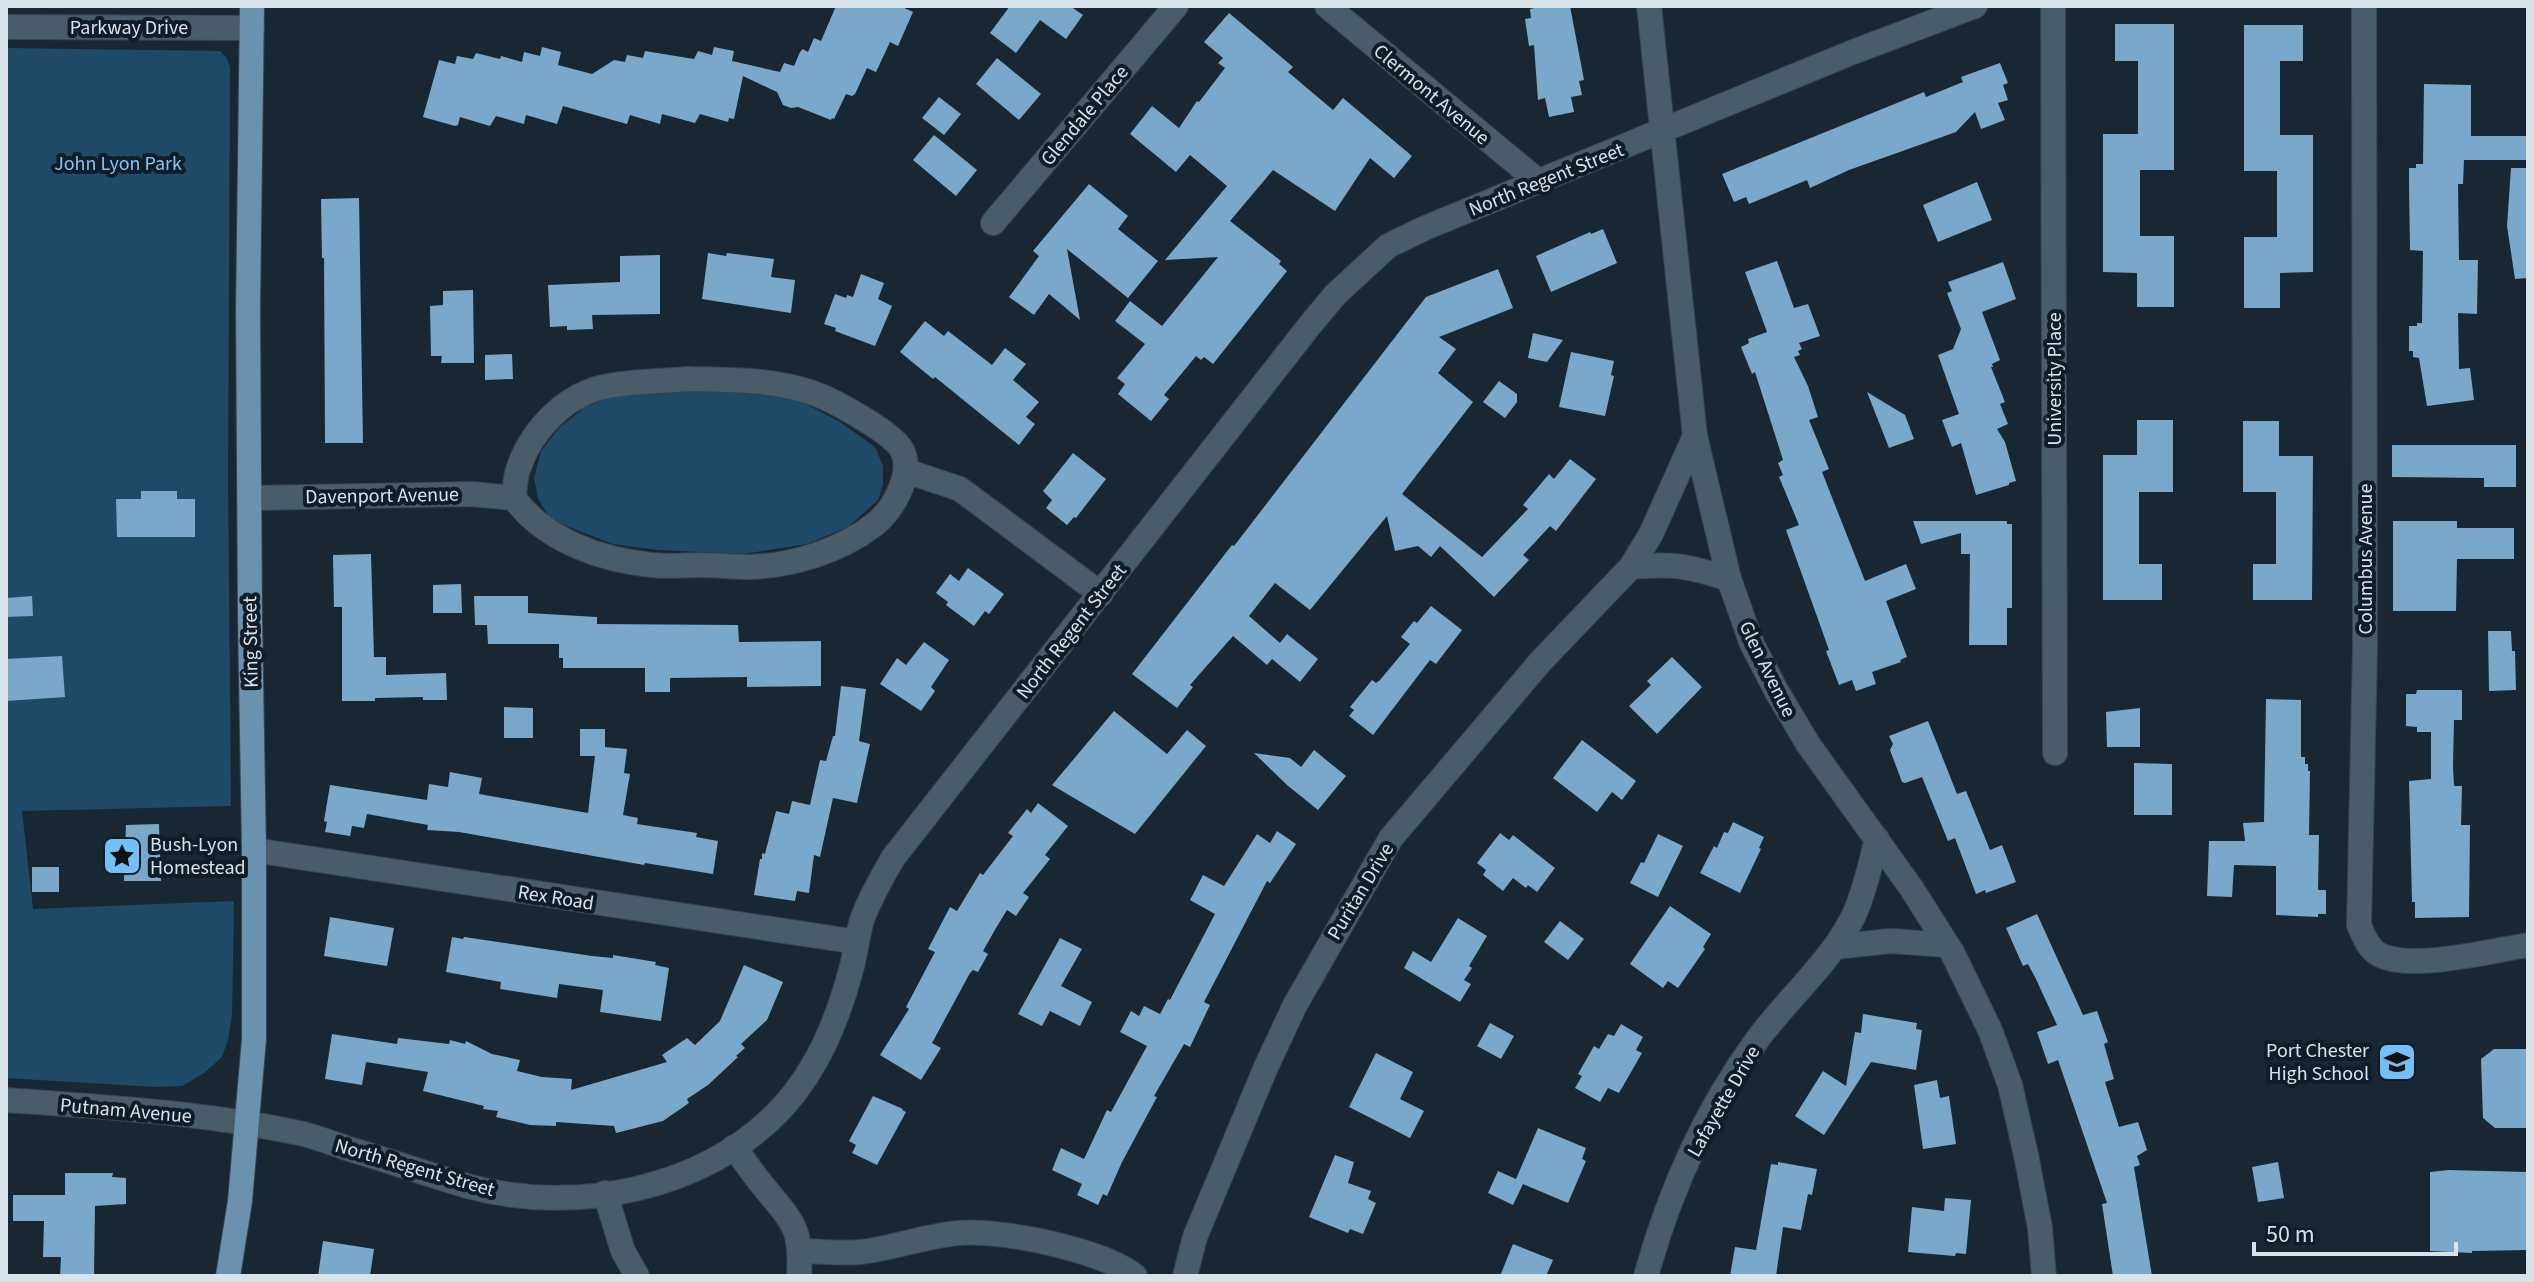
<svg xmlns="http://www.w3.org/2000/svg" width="2534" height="1282" viewBox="0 0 2534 1282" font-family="'Source Sans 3',sans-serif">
<rect width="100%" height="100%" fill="#192732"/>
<g fill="#1f4a67">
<path d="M6,48L220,51L226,57L230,67L228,479L231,806L22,811L33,909L234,901L232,1015L228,1040L222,1057L204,1073L182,1086L155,1087L6,1078Z"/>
<path d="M659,391H744L784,397L808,405L840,422L875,447L883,466V484L878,500L848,527L807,544L743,554L658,550L613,544L551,520L538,498L534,478L541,451L559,428L585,407L608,398Z"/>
</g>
<g fill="#79a8ca">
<path d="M836,6H900L913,12L898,46L890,42L876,72L867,68L855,94L852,96L846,94L834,119L832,118L831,120L798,107L791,108L783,105L777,92L743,76L734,119L729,118L728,122L700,114L695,123L662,114L660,124L630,115L627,124L563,106L557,124L526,115L524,124L496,116L490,126L460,117L458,125L455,126L423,117L439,60L455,64L457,56L473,59L476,53L500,59L501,56L522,62L524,52L540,56L542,47L561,52L558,65L592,74L614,60L625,62L627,55L643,58L645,51L694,59L698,51L712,55L714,47L734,51L732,61L780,72L784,63L794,66L800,52L803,49L808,52L814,38L821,41Z"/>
<path d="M1010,6H1070L1083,15L1066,39L1040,20L1016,53L990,33Z"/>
<path d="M1543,6H1570L1584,80L1579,81L1582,95L1571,97L1574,112L1549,117L1545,98L1538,100L1534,45L1529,46L1525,19L1531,18L1530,9Z"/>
<path d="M1229,13L1293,67L1288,72L1333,110L1343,98L1412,156L1394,178L1370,158L1335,211L1273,170L1230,221L1281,261L1279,264L1287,271L1213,364L1204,357L1201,360L1196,356L1164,395L1169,399L1151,421L1118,394L1125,384L1117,378L1145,344L1115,321L1130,301L1162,326L1218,257L1165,260L1227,186L1190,155L1176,172L1130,134L1152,106L1179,128L1197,101L1199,102L1225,68L1218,63L1223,58L1204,42Z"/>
<path d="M2115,24H2174V170H2140V236H2174V307H2137V273L2103,272V134H2138V61H2115Z"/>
<path d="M2244,25H2303V61H2280V135H2313V272L2280,273V308H2244V237H2277V171H2244Z"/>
<path d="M997,58L1041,94L1019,120L976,84Z"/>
<path d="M2000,63L2008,83L2003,85L2008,100L1998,103L2005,120L1981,129L1975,112L1956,132L1849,170L1810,188L1807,180L1749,204L1746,197L1734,202L1722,174L1924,92L1926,97L1963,82L1961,77Z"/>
<path d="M2424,84L2471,85V136H2528V160H2464L2463,184H2458L2459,260H2478L2477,314L2458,313L2459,369L2470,368L2474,400L2427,406L2419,358L2413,357V351H2409V326H2417V323H2422L2423,251L2410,250L2409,184V168H2416V164H2423Z"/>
<path d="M939,97L961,114L944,135L922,118Z"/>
<path d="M934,135L977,170L956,196L913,160Z"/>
<path d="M2511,168H2528V278L2515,279L2507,226Z"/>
<path d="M1977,182L1992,220L1938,242L1923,205Z"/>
<path d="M1089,184L1128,216L1118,229L1158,261L1128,298L1067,249L1080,320L1049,294L1034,315L1009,297L1039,256L1033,251Z"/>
<path d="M359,198L363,443H325L324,258H322L321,199Z"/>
<path d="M1603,229L1617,263L1551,292L1536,256L1590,232L1591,234Z"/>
<path d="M708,253L726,256L727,253L774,259L771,277L795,280L791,313L702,299Z"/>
<path d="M660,255V314L592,315L593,329L567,330V326L550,327L548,285L620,282V256Z"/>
<path d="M1777,261L1794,308L1808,304L1820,336L1799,343L1802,349L1798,351L1800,355L1794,357L1808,386L1818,417L1809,420L1829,469L1822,472L1865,581L1906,564L1916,589L1886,601L1907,657L1900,660L1901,662L1872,672L1876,684L1856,691L1852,680L1839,685L1826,651L1829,650L1786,530L1799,525L1779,477L1783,475L1778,463L1783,460L1755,372L1752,374L1741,347L1749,343L1748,339L1767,332L1745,272Z"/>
<path d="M2003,262L2016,299L1982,312L2000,360L1992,364L1993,367H1991L2005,402L2000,404L2008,424L1997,429L2005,442L2016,481L2009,483V485L1976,495L1961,443L1952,447L1942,420L1959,414L1938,355L1953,349L1961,329L1947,293L1952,291L1948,282Z"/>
<path d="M1498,269L1513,308L1439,337L1456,349L1438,373L1473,402L1402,494L1482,557L1528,509L1523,505L1549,474L1554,479L1570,459L1596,479L1556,531L1550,526L1523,555L1529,560L1494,597L1440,546L1431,557L1418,546L1395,551L1387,516L1310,610L1275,583L1249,616L1280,643L1287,634L1318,659L1300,682L1272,659L1267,665L1233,636L1190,685L1193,687L1177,708L1132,674L1232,545L1234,546L1426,297Z"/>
<path d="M861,274L884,283L878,299L892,306L875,346L835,331L836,328L824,324L835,294L846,298L847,295L853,297Z"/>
<path d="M473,290L474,363H441L442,356H431L430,306L443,305V291Z"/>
<path d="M925,321L944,336L948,331L992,365L1005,348L1026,364L1013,380L1039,402L1026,417L1035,424L1019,445L935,377L933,379L900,352Z"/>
<path d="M1533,333L1563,340L1547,362L1528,358Z"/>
<path d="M1571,352L1614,361L1611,375L1614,376L1605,416L1559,407Z"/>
<path d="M512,354L513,379L485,380V355Z"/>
<path d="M1499,381L1517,394V402L1505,418L1483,402Z"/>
<path d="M1867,392L1905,415L1914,439L1889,448Z"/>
<path d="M2137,420H2173V492H2139V564H2162V600H2103V455H2137Z"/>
<path d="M2243,421H2279V456H2313L2312,600H2253V564H2276V492H2243Z"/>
<path d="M2392,445H2516V487H2484V478L2392,477Z"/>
<path d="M1073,453L1106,479L1076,518L1074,517L1067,525L1046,508L1052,500L1043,491Z"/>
<path d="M141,491H177V499H195V537H117L116,499H141Z"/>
<path d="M1913,521H2007V524H2012V608H2007V645H1969L1970,554H1961V533L1921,544Z"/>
<path d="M2393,521H2457V528H2514V559H2457L2456,611H2393Z"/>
<path d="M371,554L374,657H386V675L446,673L447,700H423V697L375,698V701H342V607H334L333,555Z"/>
<path d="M968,568L1004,594L989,614L985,611L974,626L946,605L948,602L936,593L950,574L959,581Z"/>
<path d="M461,584L462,613H433V585Z"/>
<path d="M32,596L33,616L6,617V598Z"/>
<path d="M474,596H528V613L597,617V624L738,625L739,642L821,641V686L747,687V677L670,678V692H645V668H563V658H559V644H488L487,625H475Z"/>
<path d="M1431,606L1462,630L1436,664L1430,660L1373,735L1349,716L1354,710L1350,707L1372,680L1376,683L1380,680L1410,644L1401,637L1414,621L1417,623Z"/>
<path d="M2488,631H2511L2512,651H2515L2516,690L2489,691Z"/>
<path d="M924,642L949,660L931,687L935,691L921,711L880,684L897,658L906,665Z"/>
<path d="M62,656L65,697L6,701V659Z"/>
<path d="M1672,657L1702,687L1657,734L1629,706L1651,685L1647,681Z"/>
<path d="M841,686L866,689L859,741L870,744L857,803L833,798L820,857L814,855L809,893L797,891L795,901L754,895L760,859H762V853L765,854L776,811L789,814L792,801L810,805L820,760L826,761L833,736H835Z"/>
<path d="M2417,690H2462V720H2454L2453,766L2454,786H2462L2461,825H2470L2469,917L2415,918V902H2412L2409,781L2431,779V732H2417V727L2406,726V694H2416Z"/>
<path d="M2266,699L2301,700V757H2305V764H2308V771H2310L2309,835H2319L2318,890H2326V914H2318V917L2276,915V866L2234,865L2232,897L2207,896L2209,841H2245L2243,823L2264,822Z"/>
<path d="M504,707L533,708V738H504Z"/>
<path d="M2140,708V747H2107L2106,712Z"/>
<path d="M1114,711L1167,754L1187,730L1206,746L1135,834L1052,785Z"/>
<path d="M1928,721L1957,794L1966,791L1990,850L2002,845L2016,882L1986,893L1985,890L1976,894L1955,838L1948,841L1922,777L1905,783L1902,782L1890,750L1893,744L1889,736Z"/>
<path d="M580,729H605V747L627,749L624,773L630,774L623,815L638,818L637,824L697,833L696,837L718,841L713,874L645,863L644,865L459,832L427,830L428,825L367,814L364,828L352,826L350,836L325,832L327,822L324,821L330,785L427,800L429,784L448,787L450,772L482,778L479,794L588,813L595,756H580Z"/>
<path d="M1582,740L1636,781L1622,800L1612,792L1597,812L1553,778Z"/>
<path d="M1314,750L1346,776L1318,810L1287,785L1254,753L1290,758L1301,767Z"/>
<path d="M2134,763L2172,764V815H2134Z"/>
<path d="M1038,803L1068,826L1045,855L1050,859L1023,893L1029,897L1016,916L1007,910L996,928L983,951L988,954L978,972L973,970L970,973L932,1043L941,1048L921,1080L880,1055L909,1009L906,1007L935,952L928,949L950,907L957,911L980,873L983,875L1013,836L1008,833L1027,809L1031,813Z"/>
<path d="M1733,822L1764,837L1759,848L1761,849L1740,893L1700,873L1714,846L1717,848L1724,832L1728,833Z"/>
<path d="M159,824L161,881H124L126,825Z"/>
<path d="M1277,831L1296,844L1270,883L1267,881L1204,1002L1210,1005L1190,1047L1184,1044L1154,1096L1157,1097L1122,1162L1107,1196L1103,1194L1098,1205L1077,1195L1082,1184L1052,1170L1061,1148L1084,1159L1107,1110L1111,1112L1147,1046L1120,1032L1131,1011L1139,1016L1144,1006L1160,1014L1168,999L1170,1000L1215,914L1190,900L1203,875L1224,886L1257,834L1270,843Z"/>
<path d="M1500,833L1509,840L1513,835L1555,868L1537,892L1528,885L1526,888L1513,878L1503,891L1483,875L1486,870L1477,863Z"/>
<path d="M1658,834L1683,846L1658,897L1630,883L1641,862L1644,863Z"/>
<rect x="32" y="867" width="27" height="25"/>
<path d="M1670,906L1711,934L1703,947L1705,949L1678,988L1668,981L1663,988L1630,964Z"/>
<path d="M2037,914L2083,1015L2097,1011L2108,1042L2104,1044L2114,1079L2105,1082L2119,1127L2138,1122L2147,1150L2137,1156L2140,1165L2134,1167L2152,1276H2113L2102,1204L2107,1203L2058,1060L2048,1064L2037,1032L2057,1025L2036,979L2028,964L2023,966L2006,928Z"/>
<path d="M330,917L394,928L387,966L324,956Z"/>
<path d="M1458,918L1487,936L1469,966L1472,968L1464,980L1471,984L1460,1002L1404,968L1413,951L1431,962Z"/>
<path d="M1560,921L1584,939L1568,960L1544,942Z"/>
<path d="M452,937L463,939L464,937L592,956L613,958V955L656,962L655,965L669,968L661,1021L600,1012L603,990L559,984L557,998L500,989L501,982L446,972Z"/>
<path d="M1060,938L1082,949L1061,986L1092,1002L1080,1026L1050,1011L1042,1026L1018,1014Z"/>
<path d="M744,965L783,982L767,1020L741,1044L745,1048L736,1056L738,1057L708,1085L687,1099L689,1103L663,1121L616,1133L614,1126L556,1122V1126L530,1125L496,1117L498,1111L483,1109L484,1106L423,1091L428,1072L366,1062L362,1085L325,1079L332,1034L397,1044L398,1038L449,1044L450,1040L465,1044L466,1041L492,1054L520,1060L517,1071L542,1077L572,1079L571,1090L667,1062L662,1055L687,1038L695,1045L720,1021Z"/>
<path d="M1863,1014L1917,1023L1916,1029L1922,1030L1916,1070L1871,1062L1824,1135L1795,1116L1823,1071L1846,1086L1855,1032L1861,1033Z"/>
<path d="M1490,1023L1514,1036L1501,1059L1477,1046Z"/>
<path d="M1621,1024L1643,1037L1636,1050L1642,1053L1619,1093L1608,1088L1600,1102L1575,1088L1582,1076L1578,1074L1594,1046L1599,1049L1608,1034L1614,1036Z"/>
<path d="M2494,1049H2528V1128H2495L2483,1118L2481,1059Z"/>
<path d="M1376,1053L1413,1072L1400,1099L1424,1111L1410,1138L1349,1107Z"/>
<path d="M1937,1080L1940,1098L1949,1096L1956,1144L1923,1149L1914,1085Z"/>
<path d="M873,1096L903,1109L902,1110L906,1112L877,1165L852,1153L856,1145L849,1141Z"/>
<path d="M1538,1128L1586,1148L1582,1159L1586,1161L1568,1203L1523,1184L1513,1205L1488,1193L1498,1171L1516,1179Z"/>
<path d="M1335,1155L1354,1162L1348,1183L1371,1191L1368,1199L1376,1203L1363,1234L1350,1229L1348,1233L1309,1217Z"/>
<path d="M1778,1162L1817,1169L1812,1195L1808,1194L1801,1230L1783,1227L1776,1276H1730L1735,1247L1756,1250L1771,1164L1778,1165Z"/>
<path d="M2278,1162L2284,1198L2258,1202L2252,1167Z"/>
<path d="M2448,1170L2528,1172V1250L2472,1251V1253L2430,1251V1172Z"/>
<path d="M65,1173H113L112,1177L126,1178V1204L95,1206L94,1276H60L61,1257H43L44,1221H13V1195H65Z"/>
<path d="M1945,1198L1971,1200L1966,1254L1956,1253L1955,1256L1908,1252L1912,1207L1944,1211Z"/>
<path d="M323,1241L374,1249L370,1276H318Z"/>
<path d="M1513,1244L1553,1260L1546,1276H1500Z"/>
</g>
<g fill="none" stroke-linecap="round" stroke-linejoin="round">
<g stroke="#38454f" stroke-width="26">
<g id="minor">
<path d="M1327,6L1538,181"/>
<path d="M1649,6L1695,436L1729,579L1752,644L1777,692L1808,744L1912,889L1953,954L1990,1030L2010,1085L2026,1155L2040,1228L2044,1276"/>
<path d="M2053,6L2055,753"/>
<path d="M2364,6L2365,647L2359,925C2364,936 2368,949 2380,955C2412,971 2491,951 2528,945"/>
<path d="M6,27L252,28"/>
<path d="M993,223L1176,6"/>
<path d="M689,379C730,380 771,379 810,392C830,398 892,432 902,450C914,474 893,510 874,525C840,551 792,566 749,567C733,567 716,565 700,565C684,565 668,567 652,565C601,560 544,540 514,498C515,488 515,476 519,467C532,429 567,393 608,386C635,381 663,381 689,379Z"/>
<path d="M906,471L960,489L1101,594"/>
<path d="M250,498L471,494L514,498"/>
<path d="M1631,567C1673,563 1689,566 1729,579"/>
<path d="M254,850L857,942"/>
<path d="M1835,947L1891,941L1947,945"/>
<path d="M6,1100C104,1107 198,1112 294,1132C312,1135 329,1142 346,1148C387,1160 427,1174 467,1186C574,1215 703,1191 781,1109C818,1069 837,1021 851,970C856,953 857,934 863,917C871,896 882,877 893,858L1310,325L1335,295L1388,246L1425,228L1853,52L1975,6"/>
<path d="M734,1147C744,1160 753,1174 764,1187C793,1223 802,1227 799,1276"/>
<path d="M605,1193L623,1251L637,1276"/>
<path d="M801,1251C822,1251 847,1255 868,1251C899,1246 927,1236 958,1233C1001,1229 1102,1250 1135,1276"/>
<path d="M1185,1276L1195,1237L1266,1067L1295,1005L1391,838L1541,661L1631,567L1651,534L1695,436"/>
<path d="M1646,1276C1669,1193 1706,1110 1757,1040C1787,999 1832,961 1854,915C1865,891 1870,865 1877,839"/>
</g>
</g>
<g stroke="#38454f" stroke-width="26">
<path id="major" d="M228,1276L240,1201L254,1039V850L250,618L248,310L252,6"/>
</g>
<use href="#minor" stroke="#495c69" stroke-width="24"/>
<use href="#major" stroke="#6a91ae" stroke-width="24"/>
</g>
<defs>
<g id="sight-square" transform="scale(2)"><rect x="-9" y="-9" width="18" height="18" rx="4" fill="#74c0f6" stroke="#0f1d28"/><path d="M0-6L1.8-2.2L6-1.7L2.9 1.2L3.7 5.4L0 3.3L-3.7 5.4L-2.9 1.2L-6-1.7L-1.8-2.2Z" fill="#111"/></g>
<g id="school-square" transform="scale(2)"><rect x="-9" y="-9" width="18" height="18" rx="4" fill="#74c0f6" stroke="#0f1d28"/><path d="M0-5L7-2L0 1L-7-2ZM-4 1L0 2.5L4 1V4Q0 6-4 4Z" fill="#111"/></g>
</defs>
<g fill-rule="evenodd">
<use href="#sight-square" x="122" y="856"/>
<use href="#school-square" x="2397" y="1062"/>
</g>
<g text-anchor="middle" stroke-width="8" stroke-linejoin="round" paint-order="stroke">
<g font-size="20" fill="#d8e2e9" stroke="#0f1d28">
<text x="129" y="34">Parkway Drive</text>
<text transform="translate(1432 94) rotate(40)" y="7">Clermont Avenue</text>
<text transform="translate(1084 115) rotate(-50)" y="7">Glendale Place</text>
<text transform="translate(1546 179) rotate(-22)" y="7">North Regent Street</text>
<text transform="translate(2054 379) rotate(-90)" y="7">University Place</text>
<text transform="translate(382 495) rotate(-1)" y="7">Davenport Avenue</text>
<text transform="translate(2365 559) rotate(-90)" y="7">Columbus Avenue</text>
<text transform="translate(1071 631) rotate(-52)" y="7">North Regent Street</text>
<text transform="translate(250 642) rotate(-91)" y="7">King Street</text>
<text transform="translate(1768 669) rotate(64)" y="7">Glen Avenue</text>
<text transform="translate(1360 891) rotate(-59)" y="7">Puritan Drive</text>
<text transform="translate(556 897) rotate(9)" y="7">Rex Road</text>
<text transform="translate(1723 1101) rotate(-60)" y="7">Lafayette Drive</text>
<text transform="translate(126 1110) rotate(5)" y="7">Putnam Avenue</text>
<text transform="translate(415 1167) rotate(16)" y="7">North Regent Street</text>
</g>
<g font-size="20" fill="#80c7f9" stroke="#0f1d28">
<text x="118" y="170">John Lyon Park</text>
</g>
<g font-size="20" fill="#d8e2e9" stroke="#0f1d28" text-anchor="start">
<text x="150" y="851">Bush-Lyon<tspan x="150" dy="23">Homestead</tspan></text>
<text x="2369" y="1057" text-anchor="end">Port Chester<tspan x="2369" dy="23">High School</tspan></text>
</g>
</g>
<rect width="2534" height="1282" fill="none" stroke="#d8e2e9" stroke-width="16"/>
<path d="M2254 1242v12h202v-12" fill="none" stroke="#d8e2e9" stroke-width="4"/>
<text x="2266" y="1242" font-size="24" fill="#d8e2e9" stroke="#0f1d28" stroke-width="6" paint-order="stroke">50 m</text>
</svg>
